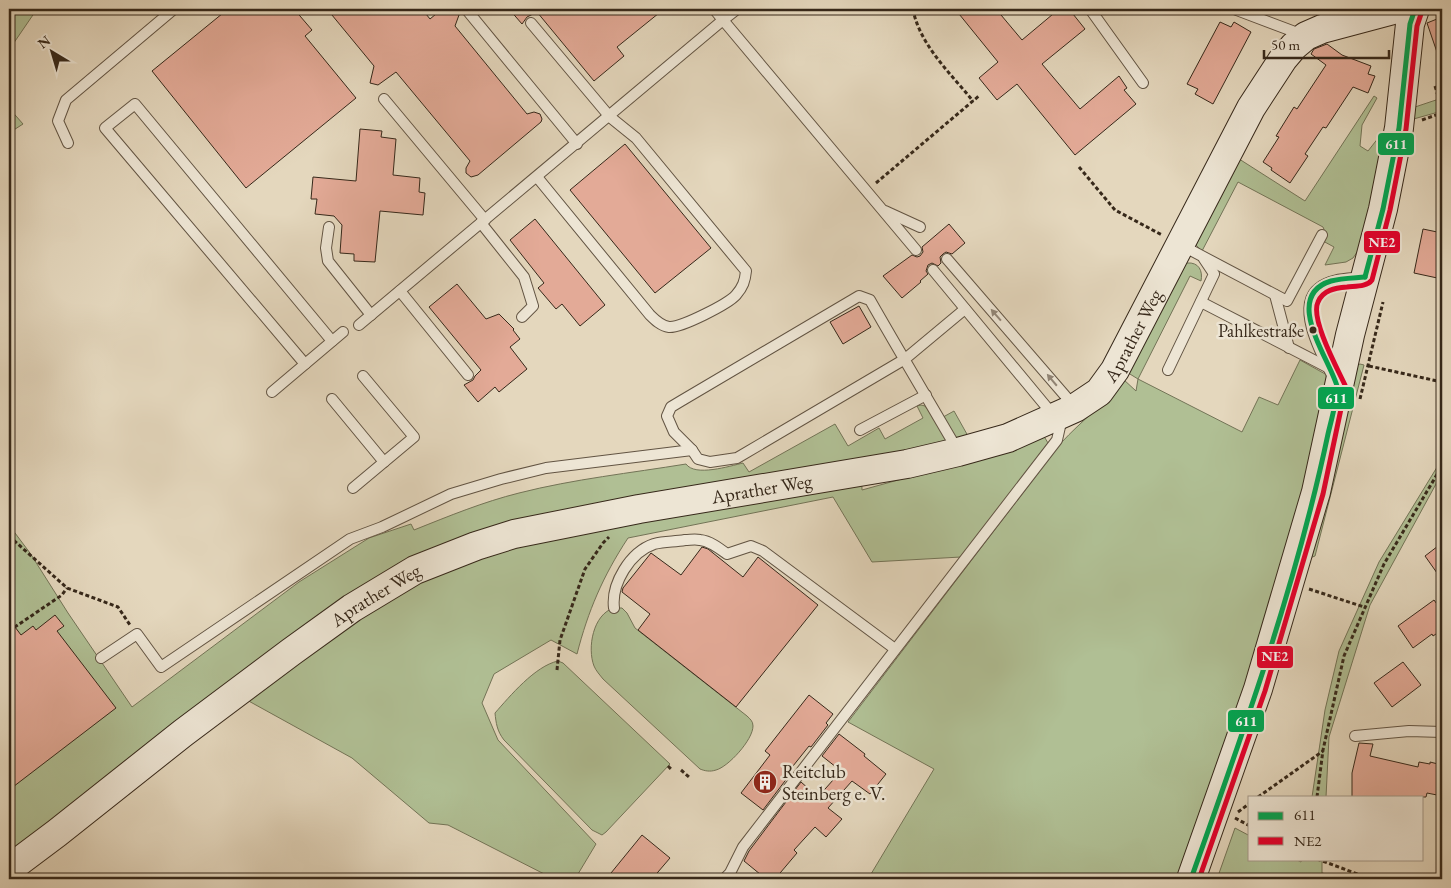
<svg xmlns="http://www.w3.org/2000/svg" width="1451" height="888" viewBox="0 0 1451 888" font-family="'EB Garamond',serif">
<rect width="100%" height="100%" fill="#e4d7bd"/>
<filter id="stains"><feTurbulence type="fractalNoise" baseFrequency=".004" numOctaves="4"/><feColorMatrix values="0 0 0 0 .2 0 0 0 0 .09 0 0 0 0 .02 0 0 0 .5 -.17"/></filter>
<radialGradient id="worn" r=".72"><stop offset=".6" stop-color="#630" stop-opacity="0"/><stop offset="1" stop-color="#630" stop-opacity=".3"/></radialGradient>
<g fill="#b0bf94" stroke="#737457">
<path d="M9,9H37L9,50Z"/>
<path d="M1374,96L1377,98L1362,125L1360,146L1368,151L1379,137L1383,149L1365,241L1353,258L1346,262L1325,265L1334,247L1323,241L1325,232L1323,227L1238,182L1202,251L1196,245L1236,157L1305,201Z"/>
<path d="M1442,98V111L1410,120L1412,108Z"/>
<path d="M9,108L23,124L9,133Z"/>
<path d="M1187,263C1199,262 1203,271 1201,281L1190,276L1138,379L1242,432L1259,397L1278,405L1300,360L1327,375L1360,364L1364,365L1315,556L1284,568L1183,879H868L934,769L848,722L1061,443C1082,420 1105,404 1123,379L1136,391L1138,379L1125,371L1183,264Z"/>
<path d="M921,405L925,406L936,421L954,411L968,436L861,462L862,490L945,467L1042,433L1048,443L961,557L872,562L833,497L628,538C603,576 588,611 577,654L551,640L494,674L482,703L498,740L596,844L575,879H554L448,825L429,823L352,758L245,699L9,879V525L30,553L68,613L132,707L299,582L369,538L411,524L414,530C449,516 483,502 519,493C574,479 631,473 686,464C695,477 730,466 743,463L749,472L835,424L848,446L879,428L885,439L923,418L917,406Z"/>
<path d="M1442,459V473L1370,605L1329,737L1326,797H1312L1325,710L1339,651L1379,562Z"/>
<path d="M614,608H622L627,613L635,628L747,716C750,719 753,721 753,726C753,740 728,767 716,770C710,772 705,771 700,769L603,679C600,675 596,671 594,666C587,648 593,614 614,608Z"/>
<path d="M558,661L563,663L670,764L606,832L602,835L592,830L504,740C497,731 496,723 495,713C510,696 535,666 558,661Z"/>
<path d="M1235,828L1250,836V859H1295L1301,862L1302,859H1322V873L1349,879H1217Z"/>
</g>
<g fill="#e3aa97" stroke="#36281a">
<path d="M228,9H283L287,14L294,9L312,30L305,36L356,98L246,188L152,71Z"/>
<path d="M327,9H422L430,19L442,9H453L459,15L455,26L527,114L534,112L540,114L542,119L541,122L478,175L471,177L466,173V168L470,161L396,72L378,85L370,83L374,66Z"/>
<path d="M509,9H664L617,47L624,56L594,81L537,12L527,17L522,24Z"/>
<path d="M955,9H996L1022,40L1059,9H1069L1085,29L1042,64L1080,109L1119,76L1127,88L1124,90L1136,104L1075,155L1017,84L997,100L979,78L998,62Z"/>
<path d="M1442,17V61H1440L1427,23Z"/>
<path d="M1220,22L1231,27L1234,22L1251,32L1213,104L1195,94L1198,89L1187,84Z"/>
<path d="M1327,44L1342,55L1371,66L1368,74L1375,76L1368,93L1353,87L1326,128L1323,127L1305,154L1308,156L1290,183L1271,170L1272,168L1263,162L1279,137L1276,136L1294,107L1297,109L1326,65L1311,54L1314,49Z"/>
<path d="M360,129L382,131L381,137L396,139L393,175L420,178L419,192L425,193L423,215L380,211L375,262L354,261V254L340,253L342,225L334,216L315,214L317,199H311L313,177L356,181Z"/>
<path d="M625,144L711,248L655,293L570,190Z"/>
<path d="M535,219L605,305L580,326L562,304L556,309L538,288L544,283L510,240Z"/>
<path d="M949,224L965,243L952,254L946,252L943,254L940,257L941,263L938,266L932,263L928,265L926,271L928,274L920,281L921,282L902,298L883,276L912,255L917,257L920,256L923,252L922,247Z"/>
<path d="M1423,229L1442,233V279L1414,273Z"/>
<path d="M457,284L486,319L499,314L514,329L513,330L520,339L510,347L527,369L499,392L495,387L478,402L464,385L473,380L475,376L481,370L429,307Z"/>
<path d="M859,306L871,327L843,344L830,322Z"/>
<path d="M1442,543V580L1425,556Z"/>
<path d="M702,547L708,549L743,577L758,557L818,605L736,707L638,630L650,614L622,592L623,588L651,553L681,575Z"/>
<path d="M1434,600L1442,611V630L1433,636L1432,634L1413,648L1398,626Z"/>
<path d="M55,615L64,626L57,631L116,708L9,790V619L21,635L33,626L36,630Z"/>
<path d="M1403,662L1421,685L1392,707L1374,683Z"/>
<path d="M809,695L833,714L826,723L828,725L811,747L809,746L789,771L791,773L763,810L741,793L770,755L765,751Z"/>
<path d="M839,734L865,754L864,756L886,774L870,794L852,781L828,808L842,819L826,837L815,827L794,850L797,853L775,879H766L744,861L749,851L801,782L818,797L841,771L822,756Z"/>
<path d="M1359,743L1373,744L1370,756L1418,767L1419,762L1430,764V762L1442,765V773L1437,795L1427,793L1426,797H1352V773Z"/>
<path d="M642,835L670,858L652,879H618L611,873Z"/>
</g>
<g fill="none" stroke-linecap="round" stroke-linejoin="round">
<g stroke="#625443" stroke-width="12">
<g id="lane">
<path d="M466,9L577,144"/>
<path d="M714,9L723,20L737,9"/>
<path d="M1090,9L1143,83"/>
<path d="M1234,9L1303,35"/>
<path d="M531,23L610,117L636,138L746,271C745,281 743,287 736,295C728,304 681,328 669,327C661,326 655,320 650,315L537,177"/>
<path d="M384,99L485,220"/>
<path d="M68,143L58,121L66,100L174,9"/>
<path d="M885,211L920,227"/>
<path d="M481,223L524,277L533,306L522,317"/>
<path d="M329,227L326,248L328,261L371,315"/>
<path d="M1181,245L1287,301L1322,235"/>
<path d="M947,259L1074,406"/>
<path d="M933,270L1054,416"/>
<path d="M400,291L468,375"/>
<path d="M1275,295L1289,348"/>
<path d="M1201,302L1329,368"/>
<path d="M359,325L723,20L916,250"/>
<path d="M305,364L105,128L135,104L332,341"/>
<path d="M1168,370L1214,274L1204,259"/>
<path d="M1335,381C1324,359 1294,307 1319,288C1331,278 1349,279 1364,277"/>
<path d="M272,392L343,332"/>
<path d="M332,399L384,462"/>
<path d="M860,430L926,395"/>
<path d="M958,451C929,401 899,351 870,300L859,296L681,401L671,407L667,416L674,432L692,450L698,459L710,462L737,458L905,359L965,309"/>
<path d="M353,488L414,437L363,376"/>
<path d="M614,608C611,584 630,552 654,544C665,541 674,542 685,540C690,540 695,539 700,540C710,541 719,548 727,554L751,546L763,551L895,649"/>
<path d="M101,658L137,634L161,667L350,539L382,527L451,494L501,479L546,468L692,450"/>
<path d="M1355,736L1409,731L1442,732"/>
<path d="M724,879L730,873L743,847L1057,440L1062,418"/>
</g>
</g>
<g stroke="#36281a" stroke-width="30">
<g id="secondary">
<path id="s1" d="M9,869L57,833L183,733L291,652L352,608L415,570L476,546L514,534L639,509L907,464L958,452L1008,438L1075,408L1099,392L1115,370L1251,108L1283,59L1294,46L1306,36L1322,29L1397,9"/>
<path d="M1191,879L1258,689L1316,492L1350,335L1383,209L1399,128L1410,24L1415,9"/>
</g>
</g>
<g stroke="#36281a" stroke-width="3" stroke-dasharray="4 2.5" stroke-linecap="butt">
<path d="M913,9C919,44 951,74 973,101"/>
<path d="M1435,86L1442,109"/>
<path d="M1422,120L1442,113"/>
<path d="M1079,167L1115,210L1162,235"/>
<path d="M876,183L980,95"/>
<path d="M1369,366L1442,382"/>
<path d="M1360,399L1383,302"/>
<path d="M9,536L67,588L118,607L130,625"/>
<path d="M1309,589L1364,607"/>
<path d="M9,631L62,595L67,588"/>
<path d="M557,670L560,640L585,569L603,543L609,537"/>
<path d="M668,766L672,770"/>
<path d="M681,770L689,777"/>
<path d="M1258,797L1323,751"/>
<path d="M1317,797L1323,750L1344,656L1384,564L1442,466"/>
<path d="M1238,812L1250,803"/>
<path d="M1235,818L1250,826"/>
<path d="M1317,859L1371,879"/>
</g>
<use href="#lane" stroke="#ede5d4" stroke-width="10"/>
<use href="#secondary" stroke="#ede5d4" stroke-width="28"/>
<g stroke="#ede5d4" stroke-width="9">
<g id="bus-1">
<path d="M1365,277L1383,209L1399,128L1410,24L1415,9"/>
<path d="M1191,879C1243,733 1296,586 1328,434C1330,425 1339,393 1337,386C1329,358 1282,296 1331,281C1341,278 1354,278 1365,277"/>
</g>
</g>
<g stroke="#ede5d4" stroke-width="9">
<path id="bus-2" d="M1199,879L1265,691L1323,494L1345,390V385C1337,368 1310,318 1318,302C1323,290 1335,288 1347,287C1355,286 1367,287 1372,280L1390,210L1406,129L1417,26L1422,11"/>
</g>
<use href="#bus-1" stroke="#00a651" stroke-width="5"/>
<use href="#bus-2" stroke="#e4002b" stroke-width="5"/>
</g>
<defs><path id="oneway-solid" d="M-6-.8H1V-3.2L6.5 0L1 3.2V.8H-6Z" transform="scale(1.25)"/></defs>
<g fill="#928677">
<use href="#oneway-solid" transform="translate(996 315) rotate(-131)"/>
<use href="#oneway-solid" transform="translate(1052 380) rotate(-130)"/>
</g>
<defs>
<g id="building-disc" transform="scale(1.25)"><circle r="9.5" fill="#8f2418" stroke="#ede5d4"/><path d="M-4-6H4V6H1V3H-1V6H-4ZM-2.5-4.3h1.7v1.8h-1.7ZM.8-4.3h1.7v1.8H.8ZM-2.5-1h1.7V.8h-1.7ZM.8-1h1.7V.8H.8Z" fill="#fff"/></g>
</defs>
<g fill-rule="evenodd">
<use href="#building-disc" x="765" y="782"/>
</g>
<circle fill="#36281a" stroke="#ede5d4" stroke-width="2" cx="1313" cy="330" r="4.5"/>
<g text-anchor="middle" stroke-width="5" stroke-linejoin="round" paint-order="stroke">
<g font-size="18" fill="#36281a" stroke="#ede5d4" text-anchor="end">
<text x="1304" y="337">Pahlkestraße</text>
</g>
<g font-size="19" fill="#36281a" stroke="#ede5d4">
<text dy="7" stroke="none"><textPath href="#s1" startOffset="1282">Aprather Weg</textPath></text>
<text dy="7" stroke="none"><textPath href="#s1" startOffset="862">Aprather Weg</textPath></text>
<text dy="7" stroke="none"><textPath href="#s1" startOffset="458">Aprather Weg</textPath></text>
</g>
<g font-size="19" fill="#36281a" stroke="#ede5d4" text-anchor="start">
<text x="782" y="778">Reitclub<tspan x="782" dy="22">Steinberg e. V.</tspan></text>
</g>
</g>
<g stroke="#ede5d4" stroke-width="2">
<rect x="1377" y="132" width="38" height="24" rx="5" fill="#00a651"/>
<rect x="1363" y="230" width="38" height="24" rx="5" fill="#e4002b"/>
<rect x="1317" y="386" width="38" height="24" rx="5" fill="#00a651"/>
<rect x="1256" y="645" width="38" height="24" rx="5" fill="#e4002b"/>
<rect x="1227" y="709" width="38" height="24" rx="5" fill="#00a651"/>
</g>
<g font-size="14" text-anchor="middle" font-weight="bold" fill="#fff">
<text x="1396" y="149">611</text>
<text x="1382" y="247">NE2</text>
<text x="1336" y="403">611</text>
<text x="1275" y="661">NE2</text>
<text x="1246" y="726">611</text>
</g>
<rect width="1451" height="888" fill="none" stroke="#e4d7bd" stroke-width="30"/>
<rect x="10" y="10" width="1431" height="868" fill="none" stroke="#36281a" stroke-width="2.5"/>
<rect x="15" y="15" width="1421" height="858" fill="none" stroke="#36281a"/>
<rect x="1248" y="796" width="175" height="65" fill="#ede5d4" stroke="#a4998a"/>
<rect x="1258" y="812" width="25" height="8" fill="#00a651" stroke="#a4998a"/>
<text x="1294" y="820" font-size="15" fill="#36281a">611</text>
<rect x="1258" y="837" width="25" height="8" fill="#e4002b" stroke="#a4998a"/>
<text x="1294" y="846" font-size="15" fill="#36281a">NE2</text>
<g transform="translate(52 52) rotate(322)" stroke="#ede5d4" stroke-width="4" paint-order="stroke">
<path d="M0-4L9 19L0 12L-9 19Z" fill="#36281a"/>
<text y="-8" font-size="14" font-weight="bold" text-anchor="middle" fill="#36281a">N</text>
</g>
<path d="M1264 50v8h125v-8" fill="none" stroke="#36281a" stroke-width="2.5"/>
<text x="1271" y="50" font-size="15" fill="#36281a" stroke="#ede5d4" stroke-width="4" paint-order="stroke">50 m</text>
<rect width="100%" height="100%" filter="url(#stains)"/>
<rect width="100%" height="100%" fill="url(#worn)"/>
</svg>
